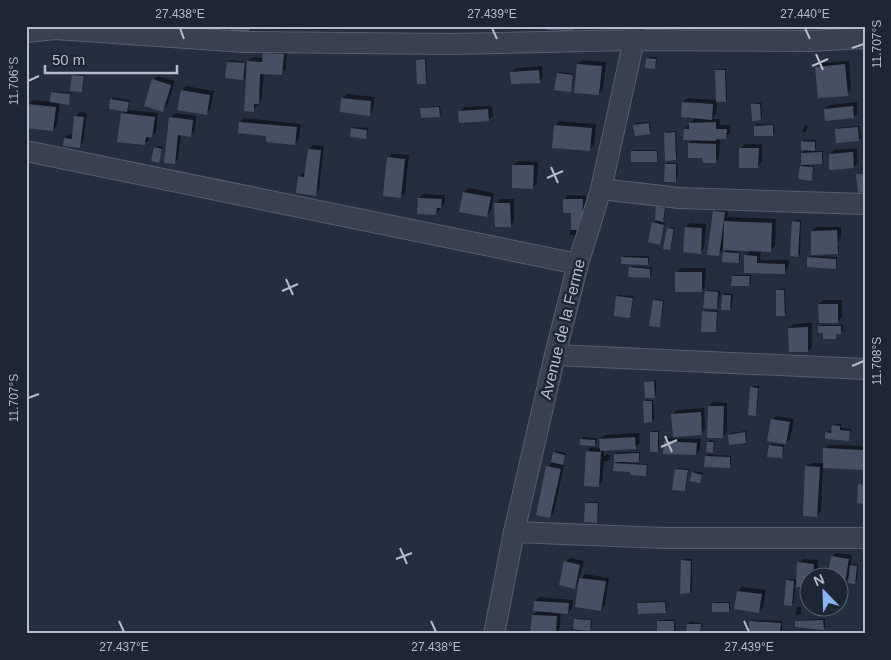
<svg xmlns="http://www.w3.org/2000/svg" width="891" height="660" viewBox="0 0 891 660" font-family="Arial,sans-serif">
<rect width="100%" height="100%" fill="#242f3e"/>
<g fill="#0007">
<path d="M268,49L287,50L286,69L282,73H264L262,98L253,111L248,61L253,57L263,58L264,53Z"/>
<path d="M649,57H657L656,66L654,68L647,58Z"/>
<path d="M426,58L427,81L425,83L417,60L419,59Z"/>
<path d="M230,60L246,62L245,77L243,78L228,62Z"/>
<path d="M582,60L606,62L603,90L599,94L578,64Z"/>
<path d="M849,61L851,90L847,94L816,67L821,63Z"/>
<path d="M542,66L543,77L539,82L512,72L516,68Z"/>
<path d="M718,69H726L727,99L726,100L717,101L716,114L711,119H720V125H730V133L726,137H718L715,140H720L719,158L715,162L703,157L689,143L694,139L685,129L696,117L683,102L687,98L717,100L716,71Z"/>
<path d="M560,72L574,74L572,89L570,90L558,73Z"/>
<path d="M75,74L85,75L83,89L81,91L73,75Z"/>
<path d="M157,76L175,81L167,106L163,111L153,80Z"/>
<path d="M186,86L214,91L210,109L206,114L182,91Z"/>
<path d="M54,91L71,93L68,103L60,102L57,125L53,130L29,104L33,100L51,102L52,92Z"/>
<path d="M347,94L375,97L373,110L369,114L343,99Z"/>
<path d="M113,98L130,100L128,110L158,113L156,132L152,136H149V140L144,144L122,114L126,111L111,99Z"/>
<path d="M761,102L762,117L760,119L752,105Z"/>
<path d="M857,102L858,113L854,117L825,109L829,105Z"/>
<path d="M440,106L441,114L439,116L422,108L423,107Z"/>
<path d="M492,106L493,116L488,120L460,111L464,107Z"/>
<path d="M80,112L87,113L83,142L79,147L65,138L69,134L73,135L76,116Z"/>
<path d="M175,113L196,116L195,131L190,135L181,134L178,159L174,163L171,118Z"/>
<path d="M244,118L301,124L299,139L295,143L268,134L240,122Z"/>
<path d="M560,121L596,124L594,145L590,149L555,125Z"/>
<path d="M650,122L651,131L650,132L635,125L636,123Z"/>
<path d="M757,124H774L775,133L773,134L755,126Z"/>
<path d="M805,125L808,126L806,132H802Z"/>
<path d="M859,126L861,138L859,139L836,130L838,128Z"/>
<path d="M354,127L368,128L367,136L365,138L352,128Z"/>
<path d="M668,131H676L677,157L675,159L666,133Z"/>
<path d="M804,140H816V148L812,151H823V161L821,163H807V165L814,166L813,177L811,179L801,166L804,163L802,153L806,149L802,141Z"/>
<path d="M745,144H762V162L758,166L741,149Z"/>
<path d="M313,145L324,146L319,190L315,194L299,177L303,173H306L309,149Z"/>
<path d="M157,146L163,147L159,162L155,147Z"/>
<path d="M857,148L858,163L854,167L830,154L834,150Z"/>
<path d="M634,150H658V158L656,160L632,152Z"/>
<path d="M392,154L409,155L405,193L401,197L388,158Z"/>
<path d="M518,161L538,162L537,183L533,187L514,165Z"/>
<path d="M668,163H678L677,179L675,181L666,165Z"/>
<path d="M468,188L494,193L491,211L487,215L464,192Z"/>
<path d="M423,194L445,195V202L436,214L419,198Z"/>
<path d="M568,195L586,196V225L577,236L569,234L572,228L573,212L564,200Z"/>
<path d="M500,199H514V221L510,226L496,204Z"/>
<path d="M659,205L666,206L664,219L661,222L665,223L659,243L653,223L656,221L657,206Z"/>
<path d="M719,207L729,208L727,217L776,219L775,246L771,250H761L760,260H789L788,268L784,273L745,272V256L752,250L723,249L718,255L714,211Z"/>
<path d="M795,220H801L800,254L798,255L793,222Z"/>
<path d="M690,223L706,224L704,248L700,252L686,227Z"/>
<path d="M670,227L675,228L671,247L670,249L669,228Z"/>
<path d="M816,227H841V238L836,243V247L839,244V251L837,253L812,231Z"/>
<path d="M727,250L740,252V260L738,262L724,253Z"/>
<path d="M624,256H649V262L647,263L622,258Z"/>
<path d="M810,256L837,257V266L835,268L809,257Z"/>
<path d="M632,266L652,267L651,275L649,277L630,268Z"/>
<path d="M681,268H706L705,287L701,291L676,273Z"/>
<path d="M735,275H751V283L749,285L733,276Z"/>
<path d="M779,289H785L786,313L785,315L777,291Z"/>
<path d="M708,290L720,291L718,306L717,308L706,291Z"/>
<path d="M725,293L733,294L732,307L730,309L723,295Z"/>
<path d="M619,295L634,296L631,315L630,317L617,296Z"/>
<path d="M656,299L664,300L661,324L659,326L654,300Z"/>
<path d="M823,300H842V317L838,321L819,304Z"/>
<path d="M705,310L718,311L717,329L715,331L703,312Z"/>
<path d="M812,323V347L808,351L789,328L794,324Z"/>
<path d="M821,325H843V331L837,332L835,338L824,332L819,326Z"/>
<path d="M656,380V395L654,397L645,382L647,381Z"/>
<path d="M753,386H759L757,413L755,414L752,388Z"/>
<path d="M646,400H653L654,419L652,421L644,402Z"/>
<path d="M713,402L727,403V432L723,436L709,406Z"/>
<path d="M704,408L705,429L701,434L673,414L677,410Z"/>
<path d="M776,416L794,419L790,439L786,443L772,420Z"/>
<path d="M835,424H841V428L851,429L850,438L848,440L827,433L828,431H833Z"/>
<path d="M653,431H659V449L657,451L651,432Z"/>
<path d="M746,431L747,440L745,441L729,435L731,433Z"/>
<path d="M639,433L640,443L635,447L604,449V457L607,454L611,455L610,459L608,461H604L602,482L598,486L587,451L591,447L601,448V439L605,435Z"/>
<path d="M583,437L597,438L596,443L594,445L582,439Z"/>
<path d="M669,438L701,439L700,450L696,454L665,442Z"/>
<path d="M710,440L715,441L714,450L712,452L708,442Z"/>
<path d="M771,444L784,445L783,455L781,457L770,446Z"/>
<path d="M829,445L865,446V467L863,468L823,467L821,511L817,515L806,467L811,463H824L825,449Z"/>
<path d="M556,451L566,453L564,462L562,465H564L554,512L550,516L548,467L552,462Z"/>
<path d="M617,452H640V459L639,461H626V463L648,464L647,473L645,475L615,464L618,461L615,454Z"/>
<path d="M708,454L731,456V465L729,467L706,456Z"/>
<path d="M678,468L689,469L686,488L685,490L676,469Z"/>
<path d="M695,471L703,473L699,482L694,473Z"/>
<path d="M588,502H599L598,520L597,521L586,503Z"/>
<path d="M836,553L852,555L851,567L853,564L858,565L857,581L855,582L850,576L845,582L838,578L832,557Z"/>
<path d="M570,558L584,561L579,580L585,574L609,578L605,605L601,610L580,581L574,587L566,562Z"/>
<path d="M684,559H692V590L690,592L682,561Z"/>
<path d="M803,559L818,560L817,578H808V586L795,585L794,603L792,604L787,580L789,579L797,580L799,563Z"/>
<path d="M865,564V592H864Z"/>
<path d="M742,587L766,590L763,607L759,611L738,591Z"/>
<path d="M540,597L573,600L572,608L568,613L561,612L559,634H532L533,615L538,611L535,601Z"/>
<path d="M666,601L667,610L665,612L639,603L640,602Z"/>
<path d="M715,602H730V609L728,611L713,603Z"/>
<path d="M798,607H801V614L796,616V609Z"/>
<path d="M577,618L592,619L591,628L590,629L576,619Z"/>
<path d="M825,619V627L823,628L796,621L798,620Z"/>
<path d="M660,620H675L676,634H659V622Z"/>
<path d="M752,620L782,621V630L780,631L751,622Z"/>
<path d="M690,622L702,623L701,633L688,634V624Z"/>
<path d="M738,631L745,632V634H736Z"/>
</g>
<g fill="#455162">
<path d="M231,26H250L249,32H231Z"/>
<path d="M547,26H574L573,31L547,30Z"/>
<path d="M263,53L284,54L282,75L260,74L259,104H254V112L244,111L247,61L262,62Z"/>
<path d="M646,58L656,59L655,69L645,68Z"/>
<path d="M425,59L426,84H417L416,60Z"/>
<path d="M227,62L245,63L243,80L225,78Z"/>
<path d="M577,64L602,66L599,95L574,93Z"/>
<path d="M845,64L848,96L818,98L815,67Z"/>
<path d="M539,70L540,83L511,84L510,72Z"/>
<path d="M715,70H725L726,102H716Z"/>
<path d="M557,73L573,75L571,92L554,90Z"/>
<path d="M72,75L84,76L82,92L70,91Z"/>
<path d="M152,79L171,85L163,112L144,106Z"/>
<path d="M181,90L210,95L207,115L177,110Z"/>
<path d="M51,92L70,94L69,105L50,102Z"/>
<path d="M341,98L371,101L370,116L340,112Z"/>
<path d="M110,99L129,102L127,112L109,109Z"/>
<path d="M682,102L713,104L712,120L681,117Z"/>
<path d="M28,104L56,107L53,131L26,128Z"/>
<path d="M751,104H760L761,120L752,121Z"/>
<path d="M853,106L854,118L825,121L824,109Z"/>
<path d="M439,107L440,117L421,118L420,108Z"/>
<path d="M488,109L489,121L459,123L458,111Z"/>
<path d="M121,113L155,117L152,137H146L145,145L117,142Z"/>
<path d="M74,116L84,117L80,148L63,146L64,138L72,139Z"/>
<path d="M169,117L193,120L191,137L178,135L175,164L164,163Z"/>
<path d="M239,122L297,127L295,145L266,142V136L238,133Z"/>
<path d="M716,122V129H727L726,139H716V141L683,140L684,129H689V123Z"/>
<path d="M649,123L650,134L635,136L633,125Z"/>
<path d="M554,125L592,128L590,151L552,148Z"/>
<path d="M773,125V136H754V126Z"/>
<path d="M858,127L859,141L836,143L835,129Z"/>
<path d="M351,128L367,130L366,139L350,137Z"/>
<path d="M675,132L676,160L665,161L664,133Z"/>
<path d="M801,141L815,142V151L801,150Z"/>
<path d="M688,143L716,144V163H703L702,158H688Z"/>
<path d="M154,147L162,149L159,163L151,161Z"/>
<path d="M739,148H759L758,168H739Z"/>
<path d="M308,149L321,150L316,196L296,193L298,176L304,177Z"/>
<rect x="631" y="151" width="26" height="11"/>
<path d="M822,152V164L801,165V153Z"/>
<path d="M853,152L854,168L829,170V154Z"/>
<path d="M387,157L405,159L401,198L383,196Z"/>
<path d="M665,164H676V182H664Z"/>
<path d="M512,165H534L533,189L512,188Z"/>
<path d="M800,166L813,167L812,181L798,179Z"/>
<path d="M856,174H865V192L858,193Z"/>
<path d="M463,192L491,197L487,217L459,212Z"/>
<path d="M418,198L442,199L441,208H437L436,215L417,214Z"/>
<path d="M563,199H583L582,230H571V213H563Z"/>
<path d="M494,203H510L511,227H495Z"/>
<path d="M656,206L665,208L663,222L655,220Z"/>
<path d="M713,211L725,212L719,256L707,255Z"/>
<path d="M724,221L772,223L771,252L723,250Z"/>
<path d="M792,221L800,222L798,257L790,256Z"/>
<path d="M652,222L664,225L660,245L648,242Z"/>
<path d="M685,227L702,228L701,254L683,252Z"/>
<path d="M667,228L674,229L670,250L663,249Z"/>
<path d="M837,230L838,254L811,255V231Z"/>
<path d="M723,252L739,253V263L722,262Z"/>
<path d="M744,255L757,256V263L785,264V274L744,273Z"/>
<path d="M621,257L648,258V265L621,264Z"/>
<path d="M807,257L836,259V269L807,267Z"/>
<path d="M629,267L650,269V278L628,277Z"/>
<rect x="675" y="272" width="27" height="20"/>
<path d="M732,276H750L749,286H731Z"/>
<path d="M776,290H784L785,316H776Z"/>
<path d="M705,291L718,292L717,309L703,308Z"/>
<path d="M722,295H731L730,310H721Z"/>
<path d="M616,296L633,298L630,318L614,316Z"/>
<path d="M653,300L663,301L660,327L649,326Z"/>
<path d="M818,304H838V323H819Z"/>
<path d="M702,311L717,312L716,332H701Z"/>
<path d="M818,326H841V334H836V339H823V333H818Z"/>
<path d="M808,327V352H789L788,328Z"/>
<path d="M654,381L655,398H645L644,382Z"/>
<path d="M750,387L758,388L756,416L748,415Z"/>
<path d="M643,401H652V422L644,423Z"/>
<path d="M708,406H724L723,438H707Z"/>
<path d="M701,412L702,435L673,437L671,414Z"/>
<path d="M771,419L790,422L786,444L767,441Z"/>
<path d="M832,425L840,426V430L850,431L849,441L825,439V432L831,433Z"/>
<rect x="650" y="432" width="8" height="20"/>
<path d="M745,432L746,443L729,445L728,435Z"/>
<path d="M635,437L636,449L600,451L599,439Z"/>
<path d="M580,439L595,440V446L580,445Z"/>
<path d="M664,441L697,443L696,455L663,454Z"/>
<path d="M707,442H714L713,453L706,452Z"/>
<path d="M769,445L783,447L782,458L767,457Z"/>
<path d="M823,448L864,450V470L823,468Z"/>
<path d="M586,451L601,452L599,487L584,486Z"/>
<path d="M553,452L565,455L563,465L551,462Z"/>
<path d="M639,453V462H614V454Z"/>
<path d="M705,456L730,457V468L704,467Z"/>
<path d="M614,463L647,465L646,476L630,475V472L613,471Z"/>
<path d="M546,466L561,469L550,518L536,515Z"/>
<path d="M805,466L820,467L817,517L803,516Z"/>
<path d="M675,469L688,470L685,491L672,490Z"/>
<path d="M692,472L702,475L700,483L690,481Z"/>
<path d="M858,484L865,485L864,504L857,503Z"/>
<path d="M585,503H598L597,523L584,522Z"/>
<path d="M831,556L849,559L845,583L838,582V578H827Z"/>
<path d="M681,560L691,561L690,593L680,594Z"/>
<path d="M564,561L580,565L575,589L559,585Z"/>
<path d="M797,562L814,564L813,578H808V587H796Z"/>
<path d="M850,565L857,566L855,584L848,583Z"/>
<path d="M579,578L606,581L601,611L575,607Z"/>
<path d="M786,580L794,581L792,606L784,605Z"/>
<path d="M737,591L762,594L759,613L734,609Z"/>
<path d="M534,601L569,603L568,614L533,611Z"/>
<path d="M665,602L666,613L638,614L637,603Z"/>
<rect x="712" y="603" width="17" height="9"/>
<path d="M532,615L557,616L556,634H530Z"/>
<path d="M574,619L591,620L590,631L573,629Z"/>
<path d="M823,620L824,630L795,627V621Z"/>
<rect x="657" y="621" width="17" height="13"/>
<path d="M749,621L781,623L780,633L749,631Z"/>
<path d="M687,624H701L700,634H686Z"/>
</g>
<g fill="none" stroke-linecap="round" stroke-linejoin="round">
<g stroke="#565f6c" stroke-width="22">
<g id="street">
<path d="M26,32L55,29L245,42L451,44L634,40L810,41L865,38"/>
<path d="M26,151L578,264"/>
<path d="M601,189L679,198L865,204"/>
<path d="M555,355L865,369"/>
<path d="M514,532L665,538H865"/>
<path d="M494,634L514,532L555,355L578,264L601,189L634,40L635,28"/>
</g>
</g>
<use href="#street" stroke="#38414e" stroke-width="20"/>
</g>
<path fill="none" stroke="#b4bcc9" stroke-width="2" d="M180,28L184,39M492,28L497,39M805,28L810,39M852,48L864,44M816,54L823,70M812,66L828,59M28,81L39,76M551,167L558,183M547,178L563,171M286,279L293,295M282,291L298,284M852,366L864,361M28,398L39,394M665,436L672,452M661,447L677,440M400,548L407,564M396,559L412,553M119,621L124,632M431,621L436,632M744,621L749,632"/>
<g text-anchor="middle" stroke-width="5" stroke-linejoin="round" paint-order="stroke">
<g font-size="16" fill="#b4bcc9" stroke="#1d2633">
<text transform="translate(562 329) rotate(-76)" y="6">Avenue de la Ferme</text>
</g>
</g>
<rect width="891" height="660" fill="none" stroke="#1d2633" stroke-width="55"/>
<g transform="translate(824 592) rotate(337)"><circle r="24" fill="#1d2633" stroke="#59626f"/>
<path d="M0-4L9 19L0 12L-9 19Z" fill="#8ab4f8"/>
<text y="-8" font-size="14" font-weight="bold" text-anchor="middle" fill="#b4bcc9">N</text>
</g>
<path d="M45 65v8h132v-8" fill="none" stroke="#b4bcc9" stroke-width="2.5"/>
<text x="52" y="65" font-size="15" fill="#b4bcc9" stroke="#1d2633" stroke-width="4" paint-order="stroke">50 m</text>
<rect x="28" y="28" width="836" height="604" fill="none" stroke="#b4bcc9" stroke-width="2"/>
<g font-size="12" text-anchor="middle" fill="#b4bcc9">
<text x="180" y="18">27.438°E</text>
<text x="492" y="18">27.439°E</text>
<text x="805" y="18">27.440°E</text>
<text transform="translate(877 44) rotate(-90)" y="4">11.707°S</text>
<text transform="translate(14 81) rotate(-90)" y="4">11.706°S</text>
<text transform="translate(877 361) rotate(-90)" y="4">11.708°S</text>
<text transform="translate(14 398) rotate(-90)" y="4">11.707°S</text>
<text x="124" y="651">27.437°E</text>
<text x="436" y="651">27.438°E</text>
<text x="749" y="651">27.439°E</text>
</g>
</svg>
